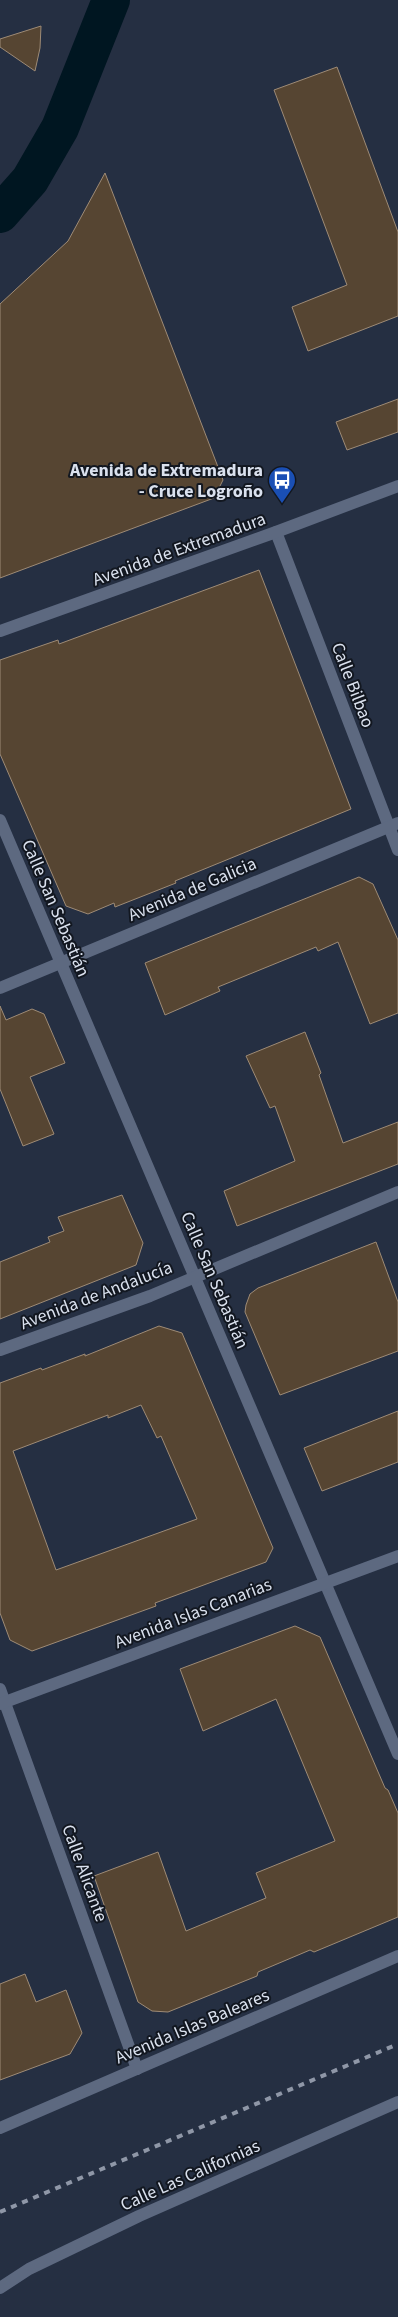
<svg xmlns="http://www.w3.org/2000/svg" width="398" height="2317" viewBox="0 0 398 2317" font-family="'Source Sans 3',sans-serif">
<rect width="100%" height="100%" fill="#252f42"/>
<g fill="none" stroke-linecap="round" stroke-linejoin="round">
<path stroke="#001621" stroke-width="38" d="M0,214L30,180L60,128L111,0"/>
</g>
<g fill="#564532" stroke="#9e8b76" fill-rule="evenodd">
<path d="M41,26L40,48L35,71L0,47V39Z"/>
<path d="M337,67L398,232V316L308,351L292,307L347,285L274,90Z"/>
<path d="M105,173L223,480L214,498L0,578V304L68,241Z"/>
<path d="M398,399V432L347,450L336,422Z"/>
<path d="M259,570L351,809L175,881L176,883L115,907L114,903L88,914L66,906L0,754V660L58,640L59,644Z"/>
<path d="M359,877L373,884L398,940V1013L370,1024L338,942L318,951L316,947L218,987L220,991L165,1015L145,963Z"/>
<path d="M0,1006L6,1020L32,1009L44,1014L65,1063L30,1077L54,1134L23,1146L0,1089Z"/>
<path d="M305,1032L321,1073L319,1075L343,1143L398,1122V1164L237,1226L224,1191L295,1161L275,1106L270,1108L246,1056Z"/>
<path d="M122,1195L143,1243L136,1265L0,1319V1262L50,1242L48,1237L64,1231L58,1217Z"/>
<path d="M376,1242L398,1302V1351L280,1395L245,1312L246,1305L250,1294L258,1288Z"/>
<path d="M159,1326L182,1333L273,1548L266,1562L155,1603L156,1606L32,1651L10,1640L0,1613V1383L41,1368L42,1370L85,1354V1356ZM141,1405L157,1438L161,1436L197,1519L56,1570L13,1451L108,1415V1418Z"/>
<path d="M398,1411V1462L322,1491L304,1448Z"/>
<path d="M295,1626L320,1637L385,1788L388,1790L398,1813V1917L314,1952L310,1950L258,1972L257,1976L168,2012L152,2011L138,2002L94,1876L158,1852L186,1931L266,1898L256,1873L335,1841L276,1699L203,1731L180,1669Z"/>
<path d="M25,1974L36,2002L66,1990L82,2033L70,2054L0,2080V1984Z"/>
</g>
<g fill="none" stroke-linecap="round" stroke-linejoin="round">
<g stroke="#5d6980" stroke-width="12">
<path d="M276,532L398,850"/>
<path d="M0,631L276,532L398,486"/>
<path d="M0,820L398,1754"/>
<path d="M0,988L398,823"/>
<path d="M0,1350L150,1296L398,1192"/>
<path d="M0,1689L137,2069"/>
<path d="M0,1704L398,1556"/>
<path d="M0,2128L398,1956"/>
<path d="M0,2288L29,2269L139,2216L398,2102"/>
</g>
<path stroke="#8f97a7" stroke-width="4" stroke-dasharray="6 6" stroke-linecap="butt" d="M0,2212L398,2044"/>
</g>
<defs>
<g id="bus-pin" transform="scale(1.4375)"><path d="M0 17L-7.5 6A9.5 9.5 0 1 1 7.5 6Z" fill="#1a4fb4" stroke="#121720"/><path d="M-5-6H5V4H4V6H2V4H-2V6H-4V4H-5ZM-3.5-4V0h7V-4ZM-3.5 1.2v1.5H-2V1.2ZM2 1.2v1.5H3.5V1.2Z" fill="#fff"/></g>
</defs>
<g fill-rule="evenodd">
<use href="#bus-pin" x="282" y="480"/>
</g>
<g text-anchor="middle" stroke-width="4" stroke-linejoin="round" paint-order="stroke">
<g font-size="18" font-weight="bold" fill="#dae1ee" stroke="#121720" text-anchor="end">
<text x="263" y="476">Avenida de Extremadura<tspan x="263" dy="21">- Cruce Logroño</tspan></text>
</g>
<g font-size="18" fill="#dae1ee" stroke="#121720">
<text transform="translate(179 549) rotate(-20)" y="6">Avenida de Extremadura</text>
<text transform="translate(353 685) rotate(69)" y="6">Calle Bilbao</text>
<text transform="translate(192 889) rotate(-23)" y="6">Avenida de Galicia</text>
<text transform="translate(56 908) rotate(67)" y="6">Calle San Sebastián</text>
<text transform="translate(215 1280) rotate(67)" y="6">Calle San Sebastián</text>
<text transform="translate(96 1295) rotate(-21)" y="6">Avenida de Andalucía</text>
<text transform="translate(193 1613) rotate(-21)" y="6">Avenida Islas Canarias</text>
<text transform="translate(85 1873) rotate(70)" y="6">Calle Alicante</text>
<text transform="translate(192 2026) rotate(-23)" y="6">Avenida Islas Baleares</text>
<text transform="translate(190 2175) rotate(-24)" y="6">Calle Las Californias</text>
</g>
</g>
</svg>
